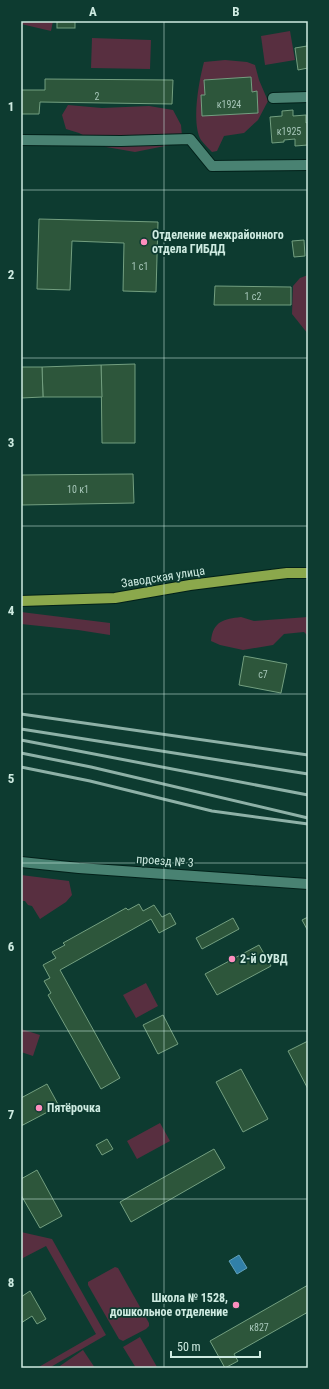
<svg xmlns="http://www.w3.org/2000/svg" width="329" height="1389" viewBox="0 0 329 1389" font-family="'Roboto Condensed',sans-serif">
<rect width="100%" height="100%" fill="#0d3b30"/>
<g fill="#582f40">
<path d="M21,21H53L51,31L21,24Z"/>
<path d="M290,31L295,60L265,65L261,36Z"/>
<path d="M92,38L151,40L150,69L91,68Z"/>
<path d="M225,60L247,62L255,65L259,80L268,101L258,120L244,133L224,136L217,151L212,152C208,148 204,144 201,140C191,124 199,80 204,62Z"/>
<path d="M68,105L102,108L149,106L173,110L181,125L182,136L170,145L135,152L106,147L79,133L66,129L62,115Z"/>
<path d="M308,275V334L292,314L293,286L300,278Z"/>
<path d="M21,612L110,623V635L78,630L21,624Z"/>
<path d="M241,617L254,621L308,617V636L304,632L284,634L273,645L243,650L220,645L211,641C213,621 224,619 241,617Z"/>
<path d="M21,875L69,881L72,895L66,902L40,919L32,906L28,905L25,901H21Z"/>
<path d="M146,983L158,1006L136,1018L123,995Z"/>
<path d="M21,1029L40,1035L33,1056L21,1052Z"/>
<path d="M160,1123L170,1141L137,1159L127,1141Z"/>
<path d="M21,1232L52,1239L106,1335L49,1368H37L96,1334L46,1246L21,1259Z"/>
<path d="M115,1267L118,1268L149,1323V1326L146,1329L123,1341L119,1339L88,1285V1282Z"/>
<path d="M140,1337L157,1367L156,1368H136L123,1347Z"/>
<path d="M83,1350L95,1368H57Z"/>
</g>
<path fill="#3180a8" stroke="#60a0b9" d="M239,1255L247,1268L237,1274L229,1261Z"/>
<g fill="#2d563b" stroke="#739f80">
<rect x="57" y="21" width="18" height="7"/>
<path d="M307,42H308V68L298,70L295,48L307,46Z"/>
<path d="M251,77L252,92L257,91L258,113L202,116L201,95H205L204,80Z"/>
<path d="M45,79L173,80L172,104L40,102L39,114H21V90H45Z"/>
<path d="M293,110V116L306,115V123L308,122V145L295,146V139L284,140V142L272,143L270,117L282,116V111Z"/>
<path d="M39,219L158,222L156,292L123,291L124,243L72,241L70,290L37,289Z"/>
<path d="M304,240L305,256L294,257L292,241Z"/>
<path d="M215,286L291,287V305H214Z"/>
<path d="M135,364V443H102L101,365Z"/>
<path d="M101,365L102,397H43L42,367Z"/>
<path d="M21,367H42L43,397L21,398Z"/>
<path d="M133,474L134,503L22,505V475Z"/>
<path d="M244,656L287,664L281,693L239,685Z"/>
<path d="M139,904L143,911L154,905L162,917L170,913L176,924L159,933L151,919L60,970L120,1078L101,1089L48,995L51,993L44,981L50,978L43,965L56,958L52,952L65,945L63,943L126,908L128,910Z"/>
<path d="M308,917V931L302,920Z"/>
<path d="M233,918L239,929L202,949L196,938Z"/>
<path d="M259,945L271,966L217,995L205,974Z"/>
<path d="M163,1015L178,1044L158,1054L143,1025Z"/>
<path d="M308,1041V1089L288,1051Z"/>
<path d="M241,1069L268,1119L243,1132L216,1082Z"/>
<path d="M47,1084L59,1106L21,1126V1098Z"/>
<path d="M107,1139L113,1149L102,1155L96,1145Z"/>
<path d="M214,1149L225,1168L131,1222L120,1202Z"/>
<path d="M37,1170L62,1216L40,1228L21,1195V1179Z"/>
<path d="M308,1285V1312L234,1354L238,1361L225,1368L210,1341Z"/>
<path d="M30,1291L46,1319L37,1324L32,1316L21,1323V1297Z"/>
</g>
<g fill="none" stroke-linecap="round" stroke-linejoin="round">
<g stroke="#022019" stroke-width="12">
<g id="minor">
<path d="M273,98L308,97"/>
<path d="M21,140L121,141L190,139L212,166L308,165"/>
<path d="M21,862L79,868L308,884"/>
</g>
</g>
<g stroke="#022019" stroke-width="12">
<path id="major" d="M21,601L115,598L190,585L287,573H308"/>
</g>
<use href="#minor" stroke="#498272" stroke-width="10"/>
<use href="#major" stroke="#8ba84c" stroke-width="10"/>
<g stroke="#8eb1a7" stroke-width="3">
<path d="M21,714L308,755"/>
<path d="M21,729L308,774"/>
<path d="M21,740L308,795"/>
<path d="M21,753L91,767L308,818"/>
<path d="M21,767L90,781L212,811L308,824"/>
</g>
</g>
<path fill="none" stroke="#ceebe1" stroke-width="1" stroke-opacity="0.55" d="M164,21V1368M21,190H308M21,358H308M21,526H308M21,694H308M21,863H308M21,1031H308M21,1199H308"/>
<g fill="#fd8ebe" stroke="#0d3b30" stroke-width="1.5">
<circle cx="144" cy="242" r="4"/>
<circle cx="232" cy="959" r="4"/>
<circle cx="39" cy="1108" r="4"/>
<circle cx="236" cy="1305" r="4"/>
</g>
<g text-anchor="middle" stroke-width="3.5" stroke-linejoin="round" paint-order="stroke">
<g font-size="10" fill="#a6c6b8">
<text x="97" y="100">2</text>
<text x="229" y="108">к1924</text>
<text x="289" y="135">к1925</text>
<text x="140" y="270">1 с1</text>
<text x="253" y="300">1 с2</text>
<text x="78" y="493">10 к1</text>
<text x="263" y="678">с7</text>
<text x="259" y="1331">к827</text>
</g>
<g font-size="12" font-weight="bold" fill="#ceebe1" stroke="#0d3b30" text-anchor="start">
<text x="152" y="239">Отделение межрайонного<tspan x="152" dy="14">отдела ГИБДД</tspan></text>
<text x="240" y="963">2-й ОУВД</text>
<text x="47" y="1112">Пятёрочка</text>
<text x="228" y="1302" text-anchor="end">Школа № 1528,<tspan x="228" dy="14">дошкольное отделение</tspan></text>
</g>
<g font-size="12" fill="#ceebe1" stroke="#0d3b30">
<text transform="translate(163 577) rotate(-9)" y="4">Заводская улица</text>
<text transform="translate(165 861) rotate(4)" y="4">проезд № 3</text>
</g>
</g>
<rect width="329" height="1389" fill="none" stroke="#0d3b30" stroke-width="44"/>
<path d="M171 1351v6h89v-6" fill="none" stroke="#ceebe1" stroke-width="2"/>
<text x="177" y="1351" font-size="12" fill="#ceebe1" stroke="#0d3b30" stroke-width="3" paint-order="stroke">50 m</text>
<rect x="22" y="22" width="285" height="1345" fill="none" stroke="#ceebe1" stroke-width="1.5"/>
<g font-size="13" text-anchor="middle" font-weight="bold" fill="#ceebe1">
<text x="93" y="16">A</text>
<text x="236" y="16">B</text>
<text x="11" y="111">1</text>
<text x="11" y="279">2</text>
<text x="11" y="447">3</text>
<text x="11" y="615">4</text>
<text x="11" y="783">5</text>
<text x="11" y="951">6</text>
<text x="11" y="1119">7</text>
<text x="11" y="1287">8</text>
</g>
</svg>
